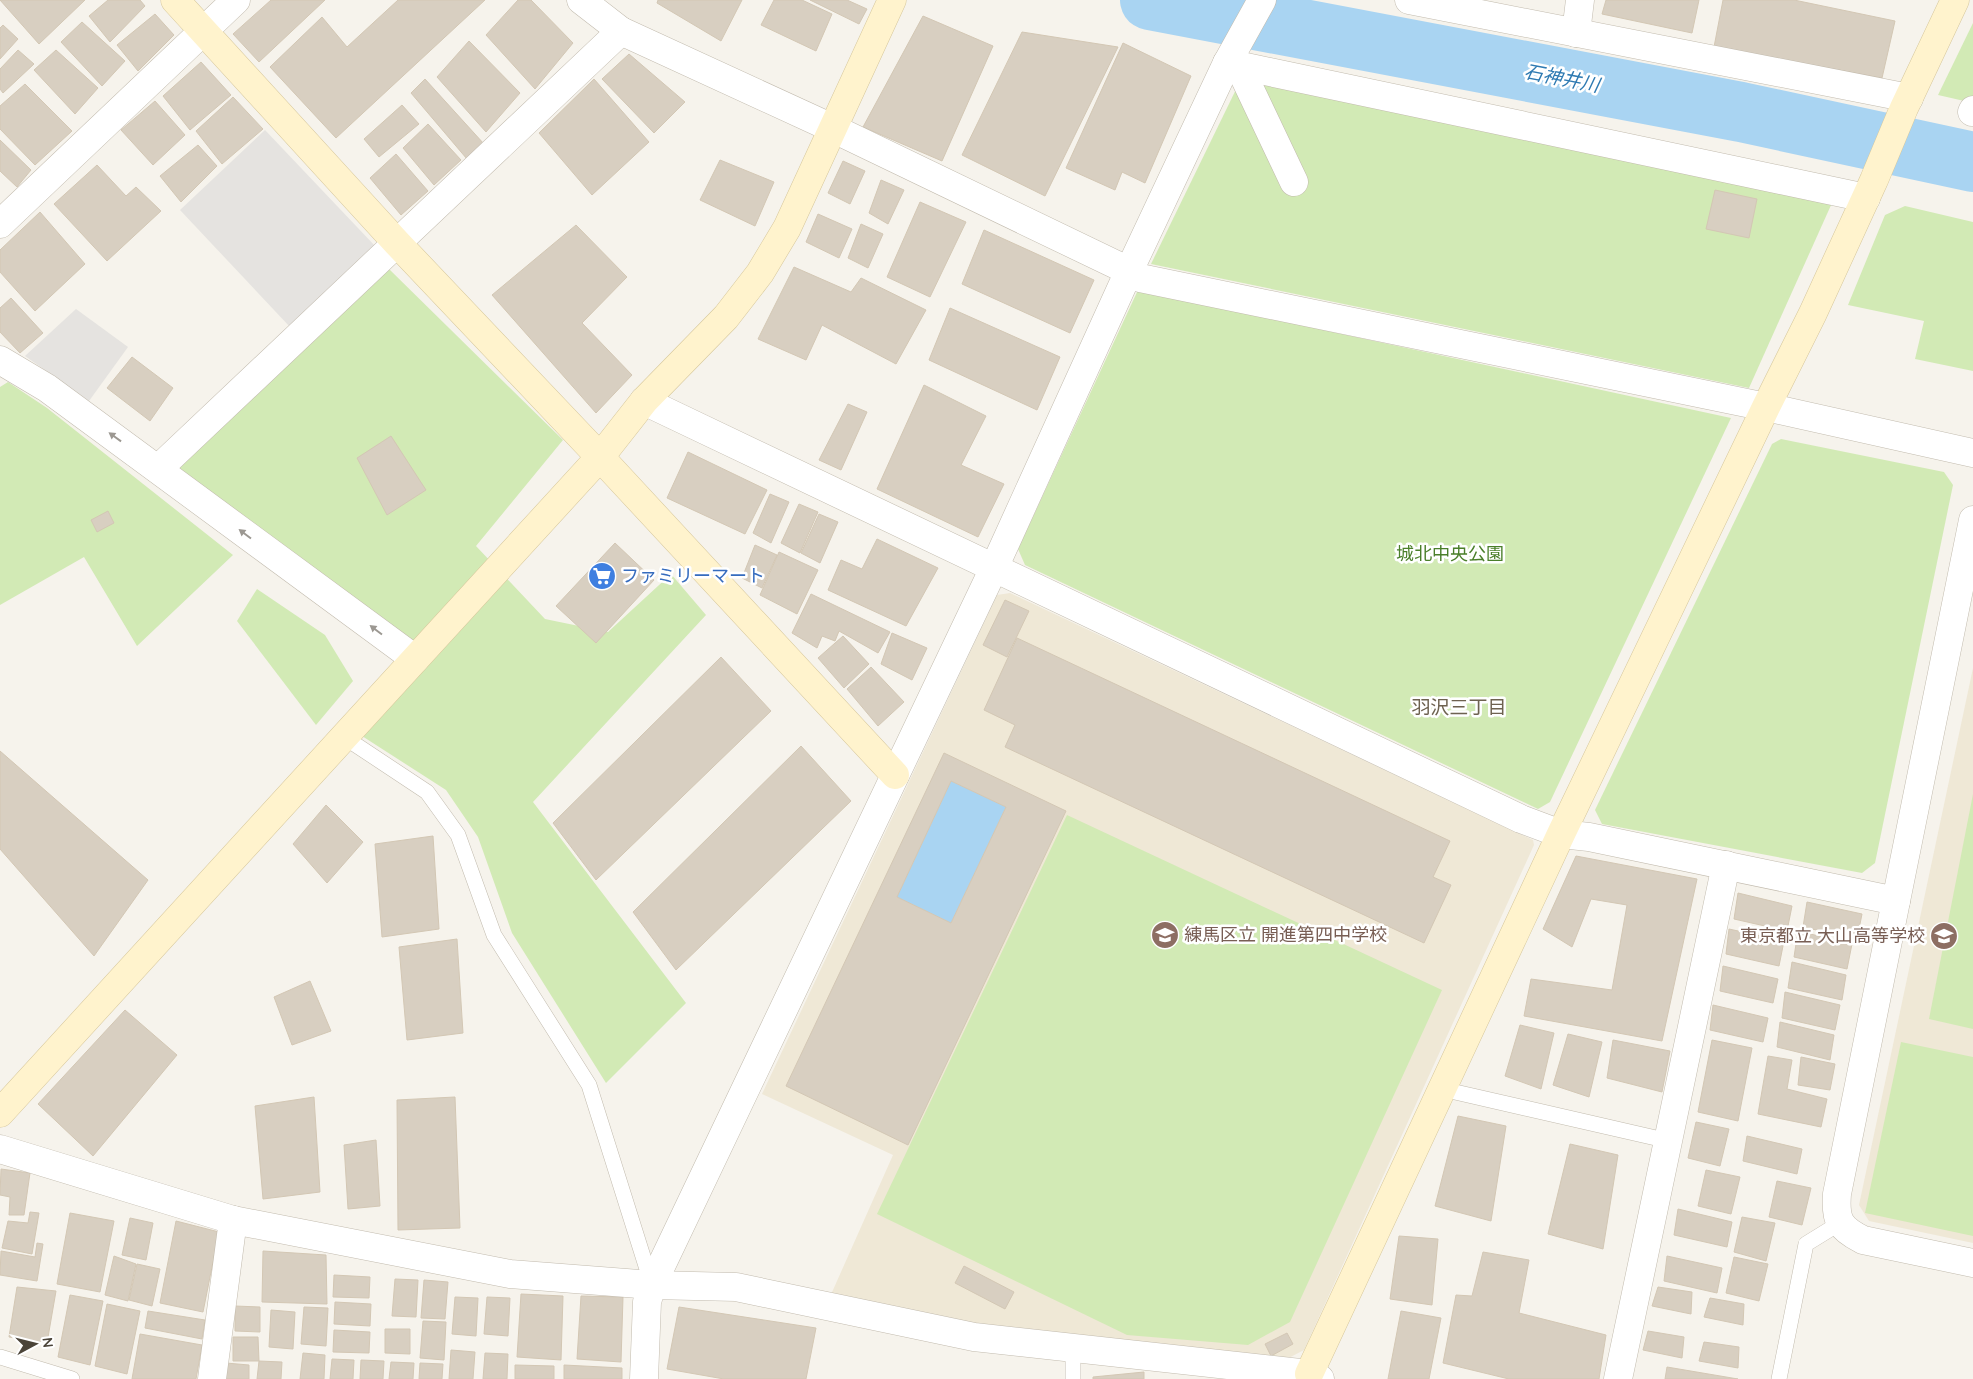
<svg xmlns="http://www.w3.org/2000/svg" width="1973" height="1379" viewBox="0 0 1973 1379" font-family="Quicksand,'Noto Sans JP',sans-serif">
<rect width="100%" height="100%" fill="#f6f3ec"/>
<g fill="#efe8d6">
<path d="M1010,593L1533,840L1534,845L1304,1350L1279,1363L972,1332L829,1299L893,1155L762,1094L997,595Z"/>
<path d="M1973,668V1243L1869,1221L1859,1205Z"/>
</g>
<g fill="#d2eab5">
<path d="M1973,23V103L1938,95Z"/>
<path d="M1245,71L1836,194L1749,388L1151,264Z"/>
<path d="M1905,206L1973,222V371L1915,359L1924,321L1848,305L1885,215Z"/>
<path d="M389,269L563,440L476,546L545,619L608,632L671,574L706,615L533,802L686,1003L606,1083L512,933L478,837L446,790L362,736L434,658L173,471Z"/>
<path d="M1138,290L1731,418L1550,802L1538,809L1025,565L1018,549Z"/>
<path d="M8,382L47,408L233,555L137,646L84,557L0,605V387Z"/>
<path d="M1781,439L1944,472L1953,485L1875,863L1862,873L1602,824L1595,810L1772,444Z"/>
<path d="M257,589L325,635L353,681L316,725L237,621Z"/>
<path d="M1973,794V1029L1929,1019Z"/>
<path d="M1067,815L1442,990L1290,1322L1248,1345L1127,1335L877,1214Z"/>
<path d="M1901,1042L1973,1057V1236L1865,1213Z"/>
</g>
<g fill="#e5e3e0">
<path d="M265,130L376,247L290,327L180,210Z"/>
<path d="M76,309L128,347L89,401L25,356Z"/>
</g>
<path fill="#a9d4f2" d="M951,781L1006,807L951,923L897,897Z"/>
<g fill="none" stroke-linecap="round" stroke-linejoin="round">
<path stroke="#a9d4f2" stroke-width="60" d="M1150,0L1741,112L1973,162"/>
</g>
<g fill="#d8cfc1" stroke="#d3c7b4" fill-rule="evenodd">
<path d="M0,0H85L39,44Z"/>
<path d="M108,0H140L145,6L110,42L89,16Z"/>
<path d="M271,0H325L259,62L233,34Z"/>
<path d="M398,0H485L336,138L270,67L322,17L347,47Z"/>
<path d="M518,0H531L573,43L535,89L486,35Z"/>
<path d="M658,0H742L721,41L657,3Z"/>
<path d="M774,0H802L832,14L816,51L761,25Z"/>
<path d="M810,0H847L867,9L859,24Z"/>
<path d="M1606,0H1699L1692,33L1602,14Z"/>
<path d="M1723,0H1794L1895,21L1882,78L1714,47Z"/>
<path d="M155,14L174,35L138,71L117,45Z"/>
<path d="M923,16L993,46L942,161L863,127Z"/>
<path d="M82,22L125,61L102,86L61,42Z"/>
<path d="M3,25L18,39L0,59V28Z"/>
<path d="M1022,32L1118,47L1045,196L962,155Z"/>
<path d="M469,41L520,93L486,132L437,77Z"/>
<path d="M1123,43L1191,76L1145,183L1122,172L1115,190L1066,168Z"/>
<path d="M18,50L34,64L3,93L0,89V69Z"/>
<path d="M56,50L98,88L75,114L34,70Z"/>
<path d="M629,54L685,102L654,133L602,79Z"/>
<path d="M201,62L231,95L190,130L163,96Z"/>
<path d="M425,79L484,144L467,159L411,93Z"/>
<path d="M594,79L649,142L592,195L539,133Z"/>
<path d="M25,84L72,131L35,165L0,129V106Z"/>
<path d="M233,97L263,129L222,164L196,131Z"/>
<path d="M155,101L185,135L153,165L121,130Z"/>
<path d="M402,105L419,124L379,157L364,139Z"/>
<path d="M428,124L461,160L434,185L403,148Z"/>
<path d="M0,140L31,170L17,187L0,171Z"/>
<path d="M198,145L217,166L181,202L160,176Z"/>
<path d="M396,154L428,191L401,215L370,178Z"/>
<path d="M720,160L774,182L755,226L700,200Z"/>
<path d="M843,161L865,171L850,204L828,193Z"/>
<path d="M97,165L126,196L136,187L161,211L107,261L54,204Z"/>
<path d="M881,180L904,190L888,224L869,213Z"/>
<path d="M1715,190L1757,199L1749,238L1706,229Z"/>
<path d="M920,202L966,222L930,297L887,277Z"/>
<path d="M40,212L85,264L35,311L0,272V250Z"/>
<path d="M818,214L852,229L839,258L806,242Z"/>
<path d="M861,224L883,234L868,268L848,258Z"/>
<path d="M576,225L627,277L582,323L632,375L596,413L492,295Z"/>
<path d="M984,230L1094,280L1070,333L962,284Z"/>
<path d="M794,267L851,292L861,278L926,310L896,364L822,325L806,360L758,339Z"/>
<path d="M11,298L43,333L20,353L0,332V308Z"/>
<path d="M950,308L1060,357L1037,410L929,360Z"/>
<path d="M132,357L173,388L150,421L107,388Z"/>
<path d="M924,385L986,416L961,465L1004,484L978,537L877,489Z"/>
<path d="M848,404L867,412L841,470L819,460Z"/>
<path d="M391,436L426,490L387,515L357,458Z"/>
<path d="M688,452L767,490L745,534L667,498Z"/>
<path d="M770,494L789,502L771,543L753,533Z"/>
<path d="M799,504L818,512L800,553L781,543Z"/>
<path d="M108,511L114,523L97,532L91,520Z"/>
<path d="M819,514L838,522L820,563L801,553Z"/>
<path d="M877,539L938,568L906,626L828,590L841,560L862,569Z"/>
<path d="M615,543L654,580L596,643L556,606Z"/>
<path d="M755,545L777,555L762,588L742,578Z"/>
<path d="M779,552L818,570L797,614L760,595Z"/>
<path d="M811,594L890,632L878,653L839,631L835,641L822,636L817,648L792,633Z"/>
<path d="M1005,600L1029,611L1007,657L983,645Z"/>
<path d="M892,633L927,648L912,680L881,664Z"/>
<path d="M843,636L869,664L844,688L818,658Z"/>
<path d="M1017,638L1450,841L1433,877L1451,885L1424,943L1005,747L1015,725L984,710Z"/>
<path d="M721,657L771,711L596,880L553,823Z"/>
<path d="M871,667L904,702L878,726L847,689Z"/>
<path d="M801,746L851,801L676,970L633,912Z"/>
<path d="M0,751L148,880L94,956L0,849Z"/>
<path d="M944,753L1066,811L908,1145L786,1086ZM951,781L1006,807L951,923L897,897Z"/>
<path d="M326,805L363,842L327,883L293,844Z"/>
<path d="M433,836L439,929L382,937L375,844Z"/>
<path d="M1576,856L1697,879L1662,1041L1524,1016L1531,979L1612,990L1627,905L1591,899L1572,947L1543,929Z"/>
<path d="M1738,893L1792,906L1787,931L1734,919Z"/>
<path d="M1807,902L1862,914L1857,939L1803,927Z"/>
<path d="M1729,929L1784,941L1779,966L1726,954Z"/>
<path d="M1798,931L1852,944L1847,969L1794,957Z"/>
<path d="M457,939L463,1033L407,1040L399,947Z"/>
<path d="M1792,962L1846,975L1842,1000L1788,988Z"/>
<path d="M1723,966L1778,979L1773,1003L1720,991Z"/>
<path d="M310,981L331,1031L292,1045L274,997Z"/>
<path d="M1785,992L1840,1005L1835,1030L1782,1018Z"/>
<path d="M1713,1005L1768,1018L1763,1042L1710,1030Z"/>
<path d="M125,1010L177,1055L93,1156L38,1104Z"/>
<path d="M1780,1022L1834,1035L1830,1060L1777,1047Z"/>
<path d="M1520,1025L1554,1033L1541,1089L1505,1076Z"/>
<path d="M1568,1034L1602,1042L1589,1097L1553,1085Z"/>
<path d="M1613,1040L1670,1051L1662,1092L1607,1078Z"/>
<path d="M1712,1040L1752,1048L1738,1121L1698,1112Z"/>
<path d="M1768,1056L1792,1060L1787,1089L1827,1099L1821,1127L1758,1114Z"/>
<path d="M1801,1057L1835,1064L1830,1090L1798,1085Z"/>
<path d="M314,1097L320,1192L263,1199L255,1106Z"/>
<path d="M455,1097L460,1228L398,1230L397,1100Z"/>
<path d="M1458,1116L1506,1126L1491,1221L1435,1206Z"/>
<path d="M1696,1122L1729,1129L1720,1166L1688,1158Z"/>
<path d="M1747,1136L1802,1149L1797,1174L1743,1161Z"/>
<path d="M376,1140L380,1206L348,1209L344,1145Z"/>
<path d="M1570,1144L1618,1155L1603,1249L1548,1234Z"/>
<path d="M1,1169L30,1173L24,1215H9L10,1197L0,1195Z"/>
<path d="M1706,1170L1740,1177L1731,1214L1698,1206Z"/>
<path d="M1777,1181L1811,1188L1802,1225L1769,1217Z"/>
<path d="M1678,1209L1732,1222L1727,1247L1674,1235Z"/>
<path d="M30,1212L39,1213L32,1254L2,1248L8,1221L28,1223Z"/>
<path d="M70,1213L114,1221L100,1292L57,1284Z"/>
<path d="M1742,1217L1775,1223L1766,1261L1734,1252Z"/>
<path d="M130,1218L153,1223L146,1260L122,1255Z"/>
<path d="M176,1221L219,1232L203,1312L160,1303Z"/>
<path d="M1399,1236L1438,1239L1432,1305L1390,1299Z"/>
<path d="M37,1243L43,1244L37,1281L0,1275L1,1251L35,1257Z"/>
<path d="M263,1251L326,1255L327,1304L262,1302Z"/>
<path d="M1483,1252L1529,1260L1519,1313L1606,1335L1599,1379H1509L1443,1363L1456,1295L1472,1296Z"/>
<path d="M114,1256L136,1264L128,1301L105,1295Z"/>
<path d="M1667,1256L1722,1268L1717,1293L1664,1281Z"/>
<path d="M1734,1257L1768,1264L1759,1301L1726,1293Z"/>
<path d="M137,1264L160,1269L152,1306L129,1300Z"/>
<path d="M964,1266L1014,1292L1005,1309L955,1283Z"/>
<path d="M334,1275L370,1277L369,1298L333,1297Z"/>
<path d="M395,1279L418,1280L416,1317L392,1316Z"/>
<path d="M424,1280L448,1282L445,1319L421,1318Z"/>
<path d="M17,1287L56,1291L47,1343L9,1337Z"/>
<path d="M1658,1287L1692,1292L1691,1314L1652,1306Z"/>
<path d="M521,1294L563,1296L561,1360L517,1357Z"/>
<path d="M70,1295L103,1301L90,1365L58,1357Z"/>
<path d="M581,1296L623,1297L621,1362L577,1359Z"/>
<path d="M455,1297L478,1298L476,1336L452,1334Z"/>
<path d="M487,1297L510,1298L508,1336L484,1334Z"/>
<path d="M1710,1298L1744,1304L1743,1325L1704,1317Z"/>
<path d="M335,1302L371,1304L370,1326L334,1324Z"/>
<path d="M107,1304L140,1311L127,1374L95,1366Z"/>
<path d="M235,1306L260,1307V1332L235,1331Z"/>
<path d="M304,1307L328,1308L326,1346L301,1344Z"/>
<path d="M679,1307L816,1328L806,1379H724L667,1369Z"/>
<path d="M271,1310L295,1312L293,1349L269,1347Z"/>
<path d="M148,1311L205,1320L202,1339L145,1328Z"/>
<path d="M1401,1311L1441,1318L1429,1379H1388Z"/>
<path d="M423,1321L446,1322L444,1360L420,1358Z"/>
<path d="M385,1329H410V1354L385,1353Z"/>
<path d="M334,1330L370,1332L369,1353L333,1352Z"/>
<path d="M1648,1331L1684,1337L1682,1358L1643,1350Z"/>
<path d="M1287,1333L1293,1344L1271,1356L1265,1344Z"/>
<path d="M140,1334L202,1345L196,1379H132Z"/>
<path d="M233,1337H258L259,1361H233Z"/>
<path d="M1704,1342L1739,1347L1738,1368L1699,1361Z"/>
<path d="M451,1350L475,1352L473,1379H449Z"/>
<path d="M303,1353L325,1355L324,1379H300Z"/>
<path d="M485,1353L508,1354L507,1379H483Z"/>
<path d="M332,1359L354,1360L353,1379H330Z"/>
<path d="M361,1360L384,1361L383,1379H360Z"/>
<path d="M259,1361L282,1362L281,1379H257Z"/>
<path d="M391,1362L414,1363L413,1379H389Z"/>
<path d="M226,1363L249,1365V1379H225Z"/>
<path d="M420,1363L443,1364L442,1379H419Z"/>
<path d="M515,1365L554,1366V1379H515Z"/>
<path d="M564,1365L622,1368V1379H564Z"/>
<path d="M1667,1367L1738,1379H1665Z"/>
<path d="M1144,1372V1379H1093V1377Z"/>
</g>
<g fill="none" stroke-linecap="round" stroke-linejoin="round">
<g stroke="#c2bbae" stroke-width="16">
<g id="lane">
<path d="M344,737L427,792L458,835L494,935L589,1085L652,1285"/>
<path d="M1442,1089L1669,1141"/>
<path d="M0,1357L72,1379"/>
<path d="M1073,1379V1349"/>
<path d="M1779,1379L1806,1244L1840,1223"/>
</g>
</g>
<g stroke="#c2bbae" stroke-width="29">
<g id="street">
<path d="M581,0L621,31L832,128L1129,271L1140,278L1766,407L1973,453"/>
<path d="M1409,0L1909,98"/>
<path d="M1576,33L1580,0"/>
<path d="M1227,63L1866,198"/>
<path d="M1239,66L1294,182"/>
<path d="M1972,112L1973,110"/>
<path d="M0,224L236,0"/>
<path d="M0,360L47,388L415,659"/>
<path d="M644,401L1521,819L1561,834L1589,837L1896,901L1973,520"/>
<path d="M158,469L621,31"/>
<path d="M1896,901L1837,1194C1835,1220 1839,1228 1863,1240L1973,1263"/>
<path d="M0,1149L233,1220L510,1274L652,1285L736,1287L974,1337L1309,1374L1320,1379"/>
<path d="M212,1379L233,1220"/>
<path d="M644,1379L647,1302L652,1285L994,568L1129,271L1227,63L1262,0"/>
<path d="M1618,1379L1726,865"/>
</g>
</g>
<g stroke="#d6c79b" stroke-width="29">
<g id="secondary">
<path d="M175,0L397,243L600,457L895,775"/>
<path d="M0,1113L600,457L644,401L726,317L760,273L787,228L892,0"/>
<path d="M1309,1374L1561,834L1766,407L1813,313L1874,180L1904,108L1955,0"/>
</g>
</g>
<use href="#lane" stroke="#fff" stroke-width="15"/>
<use href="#street" stroke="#fff" stroke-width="28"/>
<use href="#secondary" stroke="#fff3cd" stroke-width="28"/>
</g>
<defs><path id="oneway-solid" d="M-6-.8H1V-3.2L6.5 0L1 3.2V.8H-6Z" transform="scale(1.25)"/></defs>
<g fill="#9c9892">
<use href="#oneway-solid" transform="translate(115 437) rotate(-144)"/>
<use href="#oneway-solid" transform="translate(245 534) rotate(-143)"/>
<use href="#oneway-solid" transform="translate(376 630) rotate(-143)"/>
</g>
<defs>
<g id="supermarket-disc" transform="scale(1.4375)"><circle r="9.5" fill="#3f7fe0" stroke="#fff"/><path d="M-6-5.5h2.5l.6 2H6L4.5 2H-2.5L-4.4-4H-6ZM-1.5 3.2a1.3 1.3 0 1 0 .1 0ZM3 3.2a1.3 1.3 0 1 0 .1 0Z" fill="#fff"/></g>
<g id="school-disc" transform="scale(1.4375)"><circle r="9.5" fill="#8d6e63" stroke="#fff"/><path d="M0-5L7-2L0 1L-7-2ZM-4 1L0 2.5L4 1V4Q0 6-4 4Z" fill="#fff"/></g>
</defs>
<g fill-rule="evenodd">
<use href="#supermarket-disc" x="602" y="576"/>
<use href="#school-disc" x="1165" y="935"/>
<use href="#school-disc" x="1944" y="936"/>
</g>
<g text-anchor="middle" stroke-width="5" stroke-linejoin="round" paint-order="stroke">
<g font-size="18" fill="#4a7f2a" stroke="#fff">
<text x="1450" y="560">城北中央公園</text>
</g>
<g font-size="18" fill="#366cbe" stroke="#fff" text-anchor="start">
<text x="621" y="582">ファミリーマート</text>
</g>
<g font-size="18" fill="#785e54" stroke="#fff" text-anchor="start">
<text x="1184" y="941">練馬区立 開進第四中学校</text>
<text x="1925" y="942" text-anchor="end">東京都立 大山高等学校</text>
</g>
<g font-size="19" font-style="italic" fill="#2e7ab2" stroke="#fff">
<text transform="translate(1562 78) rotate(11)" y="7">石神井川</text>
</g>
<g font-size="19" fill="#6e6250" stroke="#fff">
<text x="1459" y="714">羽沢三丁目</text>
</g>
</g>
<g transform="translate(35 1344) rotate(83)" stroke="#ffffff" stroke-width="4" paint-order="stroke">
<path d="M0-4L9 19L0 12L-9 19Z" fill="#4b4439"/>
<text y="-8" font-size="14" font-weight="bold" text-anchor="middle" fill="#4b4439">N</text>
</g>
</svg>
